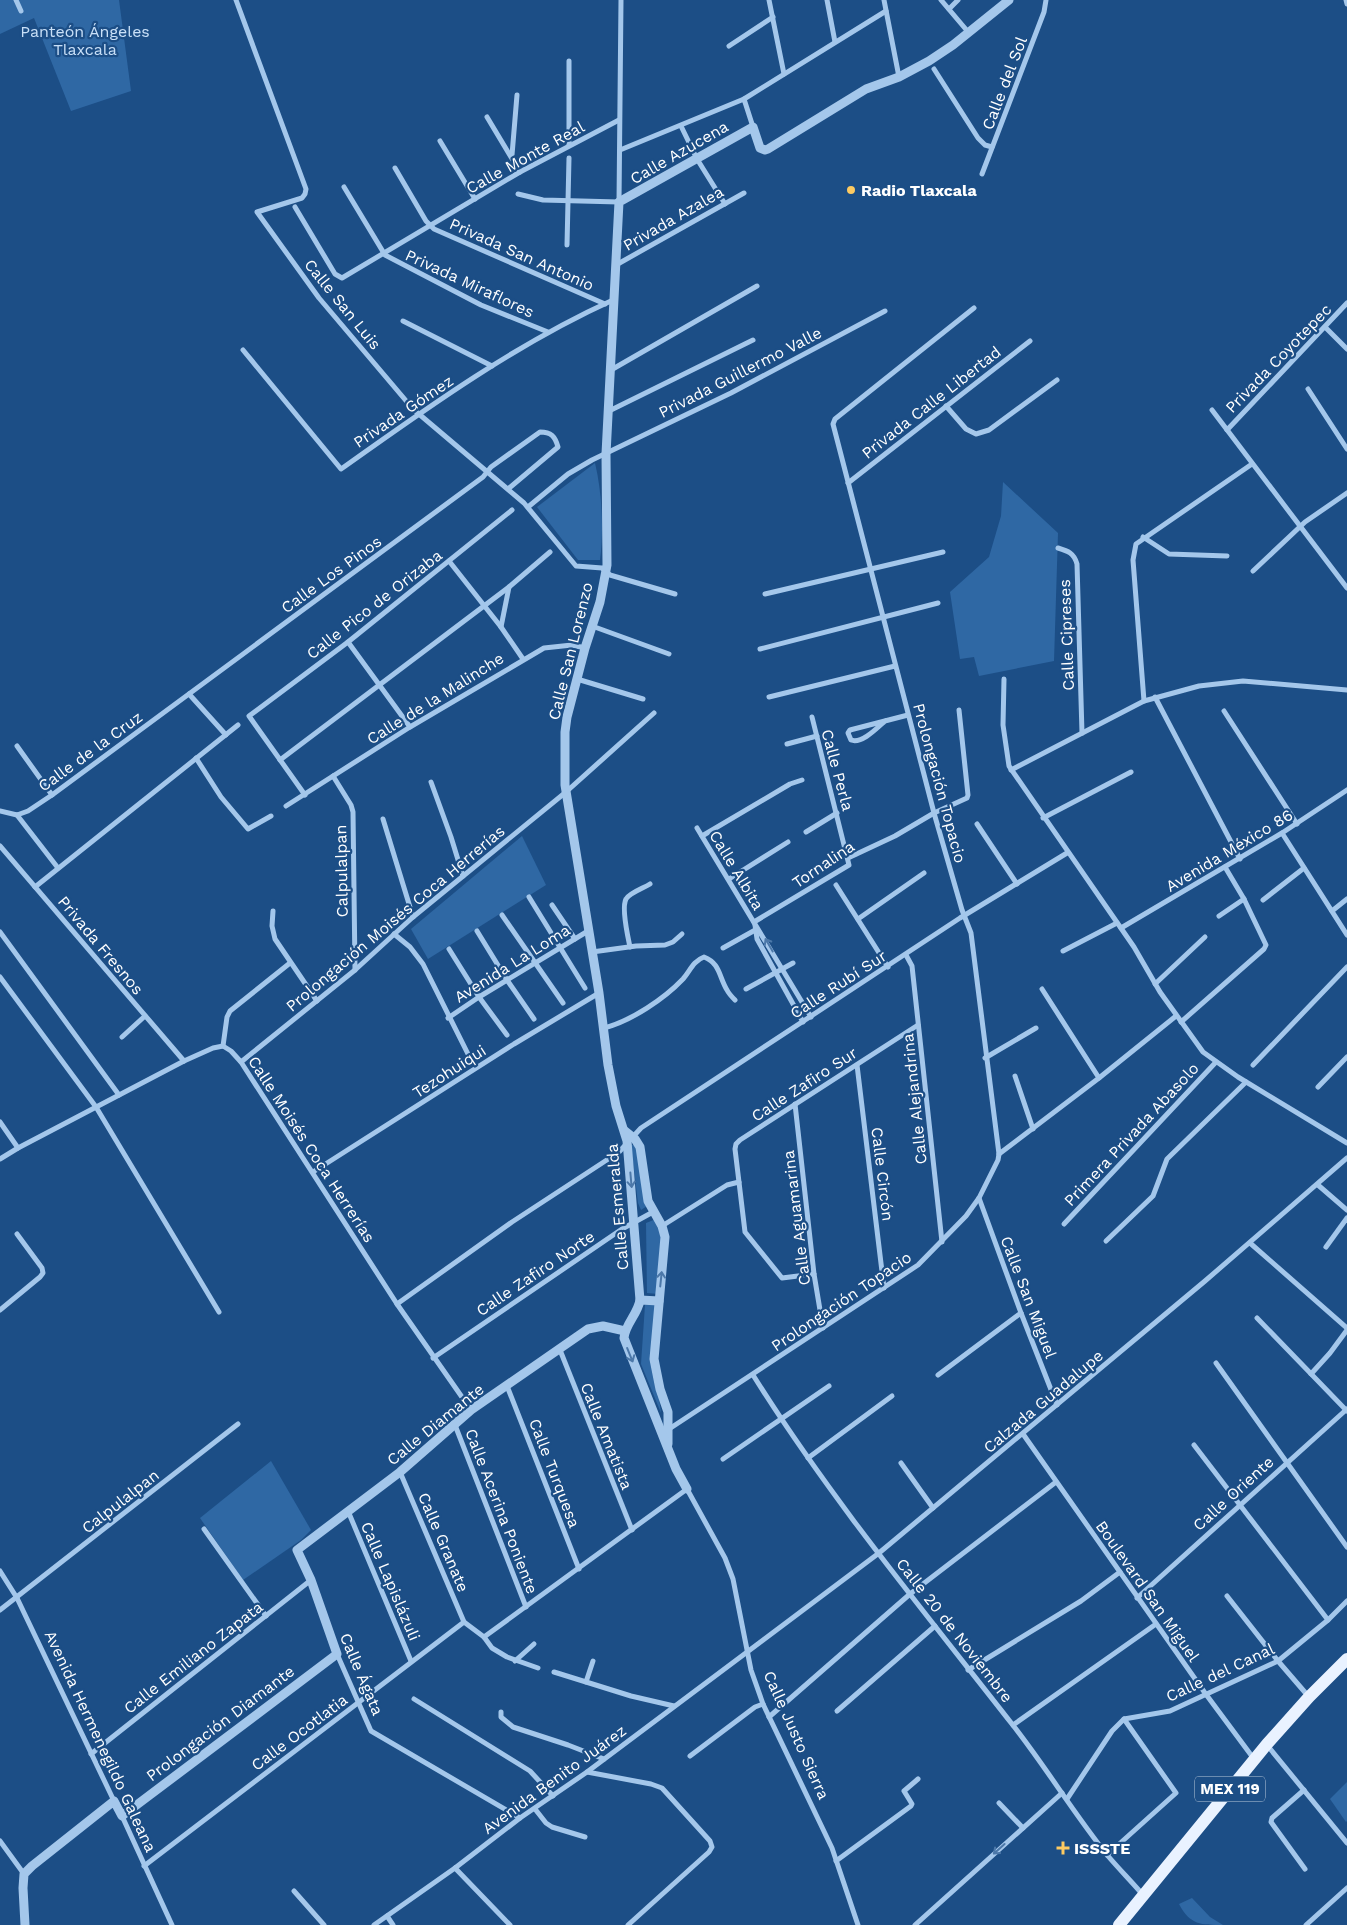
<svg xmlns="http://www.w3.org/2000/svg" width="1347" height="1925" viewBox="0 0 1347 1925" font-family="'Work Sans',sans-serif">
<rect width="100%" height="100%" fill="#1c4e86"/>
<g fill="#2f68a4">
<path d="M0,0H119L131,91L71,111L34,18L0,34Z"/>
<path d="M595,463C602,492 604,530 600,560H578L537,507Z"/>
<path d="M1003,482L1058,533L1054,661L979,676L974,657L960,659L950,592L989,557L1001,516Z"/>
<path d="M522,836L546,885L428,959L411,929Z"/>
<path d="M631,1145H641L650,1204L641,1210L638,1203Z"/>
<path d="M656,1219L662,1228L658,1294L647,1293L646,1223Z"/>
<path d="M645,1305H657L655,1367L661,1413L641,1364Z"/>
<path d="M271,1461L311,1530L301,1540L243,1580L200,1518Z"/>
<path d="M1347,1782V1821L1346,1822L1330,1799Z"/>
<path d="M1192,1898L1210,1917L1223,1925C1201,1925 1190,1925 1179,1904Z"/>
</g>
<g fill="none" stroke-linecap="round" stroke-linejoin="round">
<g stroke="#a4c7eb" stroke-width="5">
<path d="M16,0L21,11"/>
<path d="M236,0L306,189L305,194L302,198L257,212L319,298L413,409L524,503L576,566L602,568L610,575L675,594"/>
<path d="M769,0L784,74"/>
<path d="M827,0L835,42"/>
<path d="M884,0L899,77"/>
<path d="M941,0L969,33"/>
<path d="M1346,0L1347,4"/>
<path d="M949,9L958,0"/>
<path d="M729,46L773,17"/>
<path d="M934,69L978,138L985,145L992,147"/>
<path d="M744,99L886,11"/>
<path d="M487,117L520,172"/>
<path d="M681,126L697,159L725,204"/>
<path d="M440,141L475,199"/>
<path d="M569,145V61"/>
<path d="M620,150L744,99L753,127"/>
<path d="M512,155L517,95"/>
<path d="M395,168L426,221L434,229L605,304"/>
<path d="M982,174L1044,12L1046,0"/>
<path d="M344,187L385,255L481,305L548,332"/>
<path d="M518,194L543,200L619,202L621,0"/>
<path d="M295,207L335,274L342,278L520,172L619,120"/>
<path d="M567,245L569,158"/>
<path d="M616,265L744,193"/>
<path d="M403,321L492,366"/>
<path d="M1325,327L1347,349"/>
<path d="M243,350L341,469C428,407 516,344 613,300"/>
<path d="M611,370L757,286"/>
<path d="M1308,389L1347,449"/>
<path d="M946,406L966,429L976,434L989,430L1057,380"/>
<path d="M1212,410L1347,588"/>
<path d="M609,411L753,340"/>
<path d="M1227,430L1347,303"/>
<path d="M848,483L1030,341"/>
<path d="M528,507L568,474L592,460L731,393L885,311"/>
<path d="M1143,537L1169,554L1227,556"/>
<path d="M1058,548C1068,551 1074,553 1077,564L1082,733"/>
<path d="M449,561L501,627L523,659"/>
<path d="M1253,571L1305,522L1347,493"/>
<path d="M765,594L943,552"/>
<path d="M592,626L669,654"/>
<path d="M501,627L509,587"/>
<path d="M348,642L410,727"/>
<path d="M760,649L938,603"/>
<path d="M577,679L643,699"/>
<path d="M1004,679L1003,725L1009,766L1134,947L1160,992L1203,1052L1238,1077L1347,1143"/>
<path d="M189,694L226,735"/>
<path d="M769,697L895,666"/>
<path d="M1155,697L1240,859"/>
<path d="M1144,701L1133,560L1136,544L1252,464"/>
<path d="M1224,711L1297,824"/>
<path d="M885,721C877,728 862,744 851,740L848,733L850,730L908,715"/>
<path d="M787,744L817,736"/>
<path d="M17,746L52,795"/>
<path d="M196,758L221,797L248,829L271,816"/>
<path d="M280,760L509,587L550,552"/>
<path d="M1011,770L1144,701L1199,686L1243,681L1347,690"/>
<path d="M333,776L351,805L353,812L355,970"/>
<path d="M431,782L451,837L463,876"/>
<path d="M305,795L249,716L348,642L512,510"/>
<path d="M286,806L410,727L544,648L572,645L585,648"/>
<path d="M0,811L17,815L28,811L52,795L483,477L491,467L540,432C551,432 555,436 558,447L508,489"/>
<path d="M17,815L58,868"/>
<path d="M1043,818L1131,772"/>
<path d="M383,819L413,917"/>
<path d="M977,824L1017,884"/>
<path d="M697,828L811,1017"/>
<path d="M806,832L837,813"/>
<path d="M1282,833L1347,935"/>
<path d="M702,836L790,784L802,780"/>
<path d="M0,846L184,1061"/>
<path d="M848,858L895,836L934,813L967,798L968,795L959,710"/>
<path d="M729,879L788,842"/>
<path d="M836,885L888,967"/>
<path d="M35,887L238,725"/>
<path d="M529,897L585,988"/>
<path d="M1263,900L1304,868"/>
<path d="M552,905L575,939"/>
<path d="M273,911L272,926L275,939L317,1001"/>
<path d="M1332,911L1347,899"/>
<path d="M502,915L563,1003"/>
<path d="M1219,916L1244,899"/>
<path d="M858,919L924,873"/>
<path d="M754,922L849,865L812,717"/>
<path d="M755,925L757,939L803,1022"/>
<path d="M1121,928L1282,833L1347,790"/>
<path d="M477,931L507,980L534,1019"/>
<path d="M0,932L119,1095"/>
<path d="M394,934L410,947L423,964L470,1058"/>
<path d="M630,947C628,937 621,908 626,899C629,893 644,888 650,884"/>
<path d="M723,948L757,929"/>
<path d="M449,949L479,997L507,1035"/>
<path d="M1063,951L1117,923"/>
<path d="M592,952L636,946L665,945L673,942L682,934"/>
<path d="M906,955L912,966L942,1242"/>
<path d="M0,977L96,1107L219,1312"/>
<path d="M1155,984L1205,937"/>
<path d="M746,989L793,963"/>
<path d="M1042,989L1099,1078"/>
<path d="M448,1018L479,997L588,931"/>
<path d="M1181,1022L1264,949L1266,945L1244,899L1225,867"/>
<path d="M604,1028C631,1021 664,999 683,979C690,971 693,961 704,957C720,963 719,977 727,990C729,994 732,997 735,1000"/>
<path d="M122,1037L145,1016"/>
<path d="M223,1046L227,1017L230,1011L290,963"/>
<path d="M985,1058L1036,1028"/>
<path d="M241,1062L355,970L413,917L566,792L654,713"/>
<path d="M857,1065L884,1288"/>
<path d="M1253,1065L1347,967"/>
<path d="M1015,1076L1033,1129"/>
<path d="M1318,1087L1347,1057"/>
<path d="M795,1104L814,1274L823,1328"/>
<path d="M0,1122L18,1148"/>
<path d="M999,1154L1099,1078L1176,1016"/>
<path d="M0,1159L18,1148L184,1061L213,1048L223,1046L231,1051L241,1062L397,1304L471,1410"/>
<path d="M313,1172L514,1044L599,993"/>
<path d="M1318,1185L1347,1210"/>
<path d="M979,1198L1021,1313L1057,1405"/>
<path d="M1064,1224L1216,1062"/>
<path d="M662,1226L727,1185L739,1182"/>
<path d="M1106,1241L1153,1196L1167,1159L1246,1082"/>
<path d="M1250,1243L1347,1328"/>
<path d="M1326,1247L1347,1218"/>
<path d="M814,1274L782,1278L745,1232L735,1149L736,1144L740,1140L918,1025"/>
<path d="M397,1304L512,1222L619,1152L641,1128L960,918L1067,853"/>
<path d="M0,1310L40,1277L43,1273L42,1268L17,1234"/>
<path d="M1257,1318L1347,1411"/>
<path d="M560,1350L632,1530"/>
<path d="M433,1358L622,1229L653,1212"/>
<path d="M1216,1363L1347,1547"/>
<path d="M1311,1374L1330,1353L1347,1330"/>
<path d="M753,1375C830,1498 923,1610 1012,1724C1046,1767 1074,1814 1108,1856C1119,1869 1132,1882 1143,1895"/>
<path d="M938,1375L1021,1313"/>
<path d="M507,1386L579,1569"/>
<path d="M455,1425L526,1607"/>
<path d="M666,1431L918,1265L966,1216L979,1198L998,1160L999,1154L971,933L962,910L934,813L833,424L835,419L974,308"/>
<path d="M1023,1434L1205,1693L1254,1759"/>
<path d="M1194,1445L1328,1620"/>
<path d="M808,1458L892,1396"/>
<path d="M723,1459L829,1386"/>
<path d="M901,1463L933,1508"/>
<path d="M400,1472L464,1622L484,1637L492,1648L507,1657L538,1668"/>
<path d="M348,1511L411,1661"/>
<path d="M204,1529L266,1616"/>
<path d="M0,1571L17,1598L114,1801"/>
<path d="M1227,1596L1278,1661L1309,1697"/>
<path d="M1137,1598L1347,1409"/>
<path d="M0,1610L238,1424"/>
<path d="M484,1637L687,1489L725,1558L733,1579L751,1670L763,1704L832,1848L858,1925"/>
<path d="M337,1654L371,1731L520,1818"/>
<path d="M515,1661L534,1644"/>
<path d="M968,1670L1081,1601L1120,1572"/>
<path d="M554,1672L631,1696L674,1706"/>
<path d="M586,1682L593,1661"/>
<path d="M414,1699L530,1771L553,1796"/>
<path d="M837,1711L935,1626"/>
<path d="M501,1712V1717L513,1727L568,1745L604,1759"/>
<path d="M769,1717L910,1594L1056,1482"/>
<path d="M1013,1725L1156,1624"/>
<path d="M1267,1745L1347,1843"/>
<path d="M91,1754L311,1580"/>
<path d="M690,1756L755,1707L763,1704"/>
<path d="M587,1772L651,1784L662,1788L710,1841L712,1847L709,1852L628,1925"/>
<path d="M1304,1790L1272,1818L1271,1822L1305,1869"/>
<path d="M1067,1799L1112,1731L1124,1719L1170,1711L1278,1661L1328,1620L1347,1601"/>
<path d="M999,1803L1023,1828"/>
<path d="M535,1809L546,1823L552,1827L585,1837"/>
<path d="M122,1816L172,1925"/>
<path d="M0,1841L24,1874"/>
<path d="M1107,1855L1176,1793L1124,1719"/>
<path d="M836,1861L911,1806L912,1804L904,1791L918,1779"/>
<path d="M144,1866L464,1622"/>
<path d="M455,1868L510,1925"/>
<path d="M294,1891L324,1925"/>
<path d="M387,1916L393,1925"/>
<path d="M374,1925L455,1868L520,1818L587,1772L879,1553L1205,1281L1347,1158"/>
<path d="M915,1925L1062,1793"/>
<path d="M1306,1925L1347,1888"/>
</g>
<g stroke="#a4c7eb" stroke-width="9">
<path d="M625,1131L635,1139L640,1147L648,1201L662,1226L665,1237L654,1359L660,1389L668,1412V1444"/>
<path d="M640,1300L659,1301"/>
<path d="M687,1489L676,1469L624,1338C625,1324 638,1314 640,1300L627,1141L616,1106L608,1065L599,993L565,785V732L567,717L585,648L600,602L607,565L606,454L619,202L753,127L760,148L765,150L768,149L866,89L899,77L929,61L953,45L1009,0"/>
<path d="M25,1925L23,1888L24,1874L32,1866L114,1801L122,1816L337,1654L311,1580L297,1550L400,1472L471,1410L588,1329L603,1326L625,1331"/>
</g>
<path stroke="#e9f2ff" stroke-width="12" d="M1119,1925L1267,1744L1309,1697L1347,1659"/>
</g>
<defs><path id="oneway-shaft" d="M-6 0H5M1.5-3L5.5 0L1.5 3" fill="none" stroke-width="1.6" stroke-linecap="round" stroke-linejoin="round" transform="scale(1.25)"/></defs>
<g stroke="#4c78a9">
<use href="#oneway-shaft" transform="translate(769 945) rotate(-120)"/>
<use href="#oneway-shaft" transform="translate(631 1180) rotate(85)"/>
<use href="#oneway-shaft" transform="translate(661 1279) rotate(-84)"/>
<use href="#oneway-shaft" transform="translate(630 1355) rotate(68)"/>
<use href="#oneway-shaft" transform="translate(999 1849) rotate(138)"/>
</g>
<g fill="#fcca62" stroke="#1c4e86" stroke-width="2">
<circle cx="851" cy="190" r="5"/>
<path d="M1060.5 1840.5h5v5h5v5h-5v5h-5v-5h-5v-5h5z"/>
</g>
<g text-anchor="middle" stroke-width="4.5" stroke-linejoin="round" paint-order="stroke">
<rect fill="#1c4e86" stroke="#bbcadb" stroke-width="1" x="1195" y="1776.5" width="70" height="25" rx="4"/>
<g font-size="15" font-weight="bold" fill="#fff">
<text x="1230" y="1794">MEX 119</text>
</g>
<g font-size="16" fill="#c9e0f8" stroke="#1c4e86">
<text x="85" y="37">Panteón Ángeles<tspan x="85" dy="18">Tlaxcala</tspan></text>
</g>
<g font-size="16" fill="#fff" stroke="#1c4e86">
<text transform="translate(1004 83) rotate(-69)" y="6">Calle del Sol</text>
<text transform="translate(679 152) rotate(-30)" y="6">Calle Azucena</text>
<text transform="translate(525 157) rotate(-29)" y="6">Calle Monte Real</text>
<text transform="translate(673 218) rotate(-30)" y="6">Privada Azalea</text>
<text transform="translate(522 254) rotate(24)" y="6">Privada San Antonio</text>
<text transform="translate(470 283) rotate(25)" y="6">Privada Miraflores</text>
<text transform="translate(343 304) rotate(51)" y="6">Calle San Luis</text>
<text transform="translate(1278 358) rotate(-46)" y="6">Privada Coyotepec</text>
<text transform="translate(740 372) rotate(-27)" y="6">Privada Guillermo Valle</text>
<text transform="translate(931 402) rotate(-38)" y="6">Privada Calle Libertad</text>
<text transform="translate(403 411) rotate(-34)" y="6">Privada Gómez</text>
<text transform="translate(331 574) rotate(-36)" y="6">Calle Los Pinos</text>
<text transform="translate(374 604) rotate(-38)" y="6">Calle Pico de Orizaba</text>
<text transform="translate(1066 635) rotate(-92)" y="6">Calle Cipreses</text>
<text transform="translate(570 651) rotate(-76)" y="6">Calle San Lorenzo</text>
<text transform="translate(435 698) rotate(-32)" y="6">Calle de la Malinche</text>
<text transform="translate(90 751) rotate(-36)" y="6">Calle de la Cruz</text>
<text transform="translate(838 770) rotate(75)" y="6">Calle Perla</text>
<text transform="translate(940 783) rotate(75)" y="6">Prolongación Topacio</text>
<text transform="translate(1229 850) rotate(-31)" y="6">Avenida México 86</text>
<text transform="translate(823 864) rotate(-34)" y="6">Tornalina</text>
<text transform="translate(737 870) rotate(59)" y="6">Calle Albita</text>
<text transform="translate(341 871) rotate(-91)" y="6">Calpulalpan</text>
<text transform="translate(395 918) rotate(-40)" y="6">Prolongación Moisés Coca Herrerías</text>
<text transform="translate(101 945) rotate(50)" y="6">Privada Fresnos</text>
<text transform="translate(512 963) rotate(-32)" y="6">Avenida La Loma</text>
<text transform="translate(838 984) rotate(-33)" y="6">Calle Rubí Sur</text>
<text transform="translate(449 1071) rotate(-33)" y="6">Tezohuiqui</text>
<text transform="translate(804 1084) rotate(-33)" y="6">Calle Zafiro Sur</text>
<text transform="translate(914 1099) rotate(-96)" y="6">Calle Alejandrina</text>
<text transform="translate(1131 1134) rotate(-47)" y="6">Primera Privada Abasolo</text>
<text transform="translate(312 1149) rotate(57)" y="6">Calle Moisés Coca Herrerías</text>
<text transform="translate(883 1174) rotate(83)" y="6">Calle Circón</text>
<text transform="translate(617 1207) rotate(-95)" y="6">Calle Esmeralda</text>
<text transform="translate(796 1218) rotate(-97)" y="6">Calle Aguamarina</text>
<text transform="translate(535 1273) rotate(-34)" y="6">Calle Zafiro Norte</text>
<text transform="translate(1029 1297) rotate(69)" y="6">Calle San Miguel</text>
<text transform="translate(841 1301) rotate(-34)" y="6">Prolongación Topacio</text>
<text transform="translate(1043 1401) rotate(-40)" y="6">Calzada Guadalupe</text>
<text transform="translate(435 1424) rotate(-39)" y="6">Calle Diamante</text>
<text transform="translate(607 1436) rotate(68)" y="6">Calle Amatista</text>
<text transform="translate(555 1473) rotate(69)" y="6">Calle Turquesa</text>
<text transform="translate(1233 1493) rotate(-42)" y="6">Calle Oriente</text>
<text transform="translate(120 1501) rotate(-38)" y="6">Calpulalpan</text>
<text transform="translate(502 1511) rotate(69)" y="6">Calle Acerina Poniente</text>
<text transform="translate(444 1542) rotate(67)" y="6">Calle Granate</text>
<text transform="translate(391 1581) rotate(67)" y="6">Calle Lapislázuli</text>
<text transform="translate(1148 1591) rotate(55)" y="6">Boulevard San Miguel</text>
<text transform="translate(955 1630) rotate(52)" y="6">Calle 20 de Noviembre</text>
<text transform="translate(193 1657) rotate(-38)" y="6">Calle Emiliano Zapata</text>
<text transform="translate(1220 1672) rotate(-25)" y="6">Calle del Canal</text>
<text transform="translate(362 1674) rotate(67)" y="6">Calle Ágata</text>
<text transform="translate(220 1723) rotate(-37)" y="6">Prolongación Diamante</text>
<text transform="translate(299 1732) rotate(-37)" y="6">Calle Ocotlatia</text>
<text transform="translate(797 1735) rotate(66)" y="6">Calle Justo Sierra</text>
<text transform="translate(101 1741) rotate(65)" y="6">Avenida Hermenegildo Galeana</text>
<text transform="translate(554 1779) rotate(-36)" y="6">Avenida Benito Juárez</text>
</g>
<g font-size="16" font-weight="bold" fill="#fff" stroke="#1c4e86" text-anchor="start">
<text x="861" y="196">Radio Tlaxcala</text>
<text x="1074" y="1854">ISSSTE</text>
</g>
</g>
</svg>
